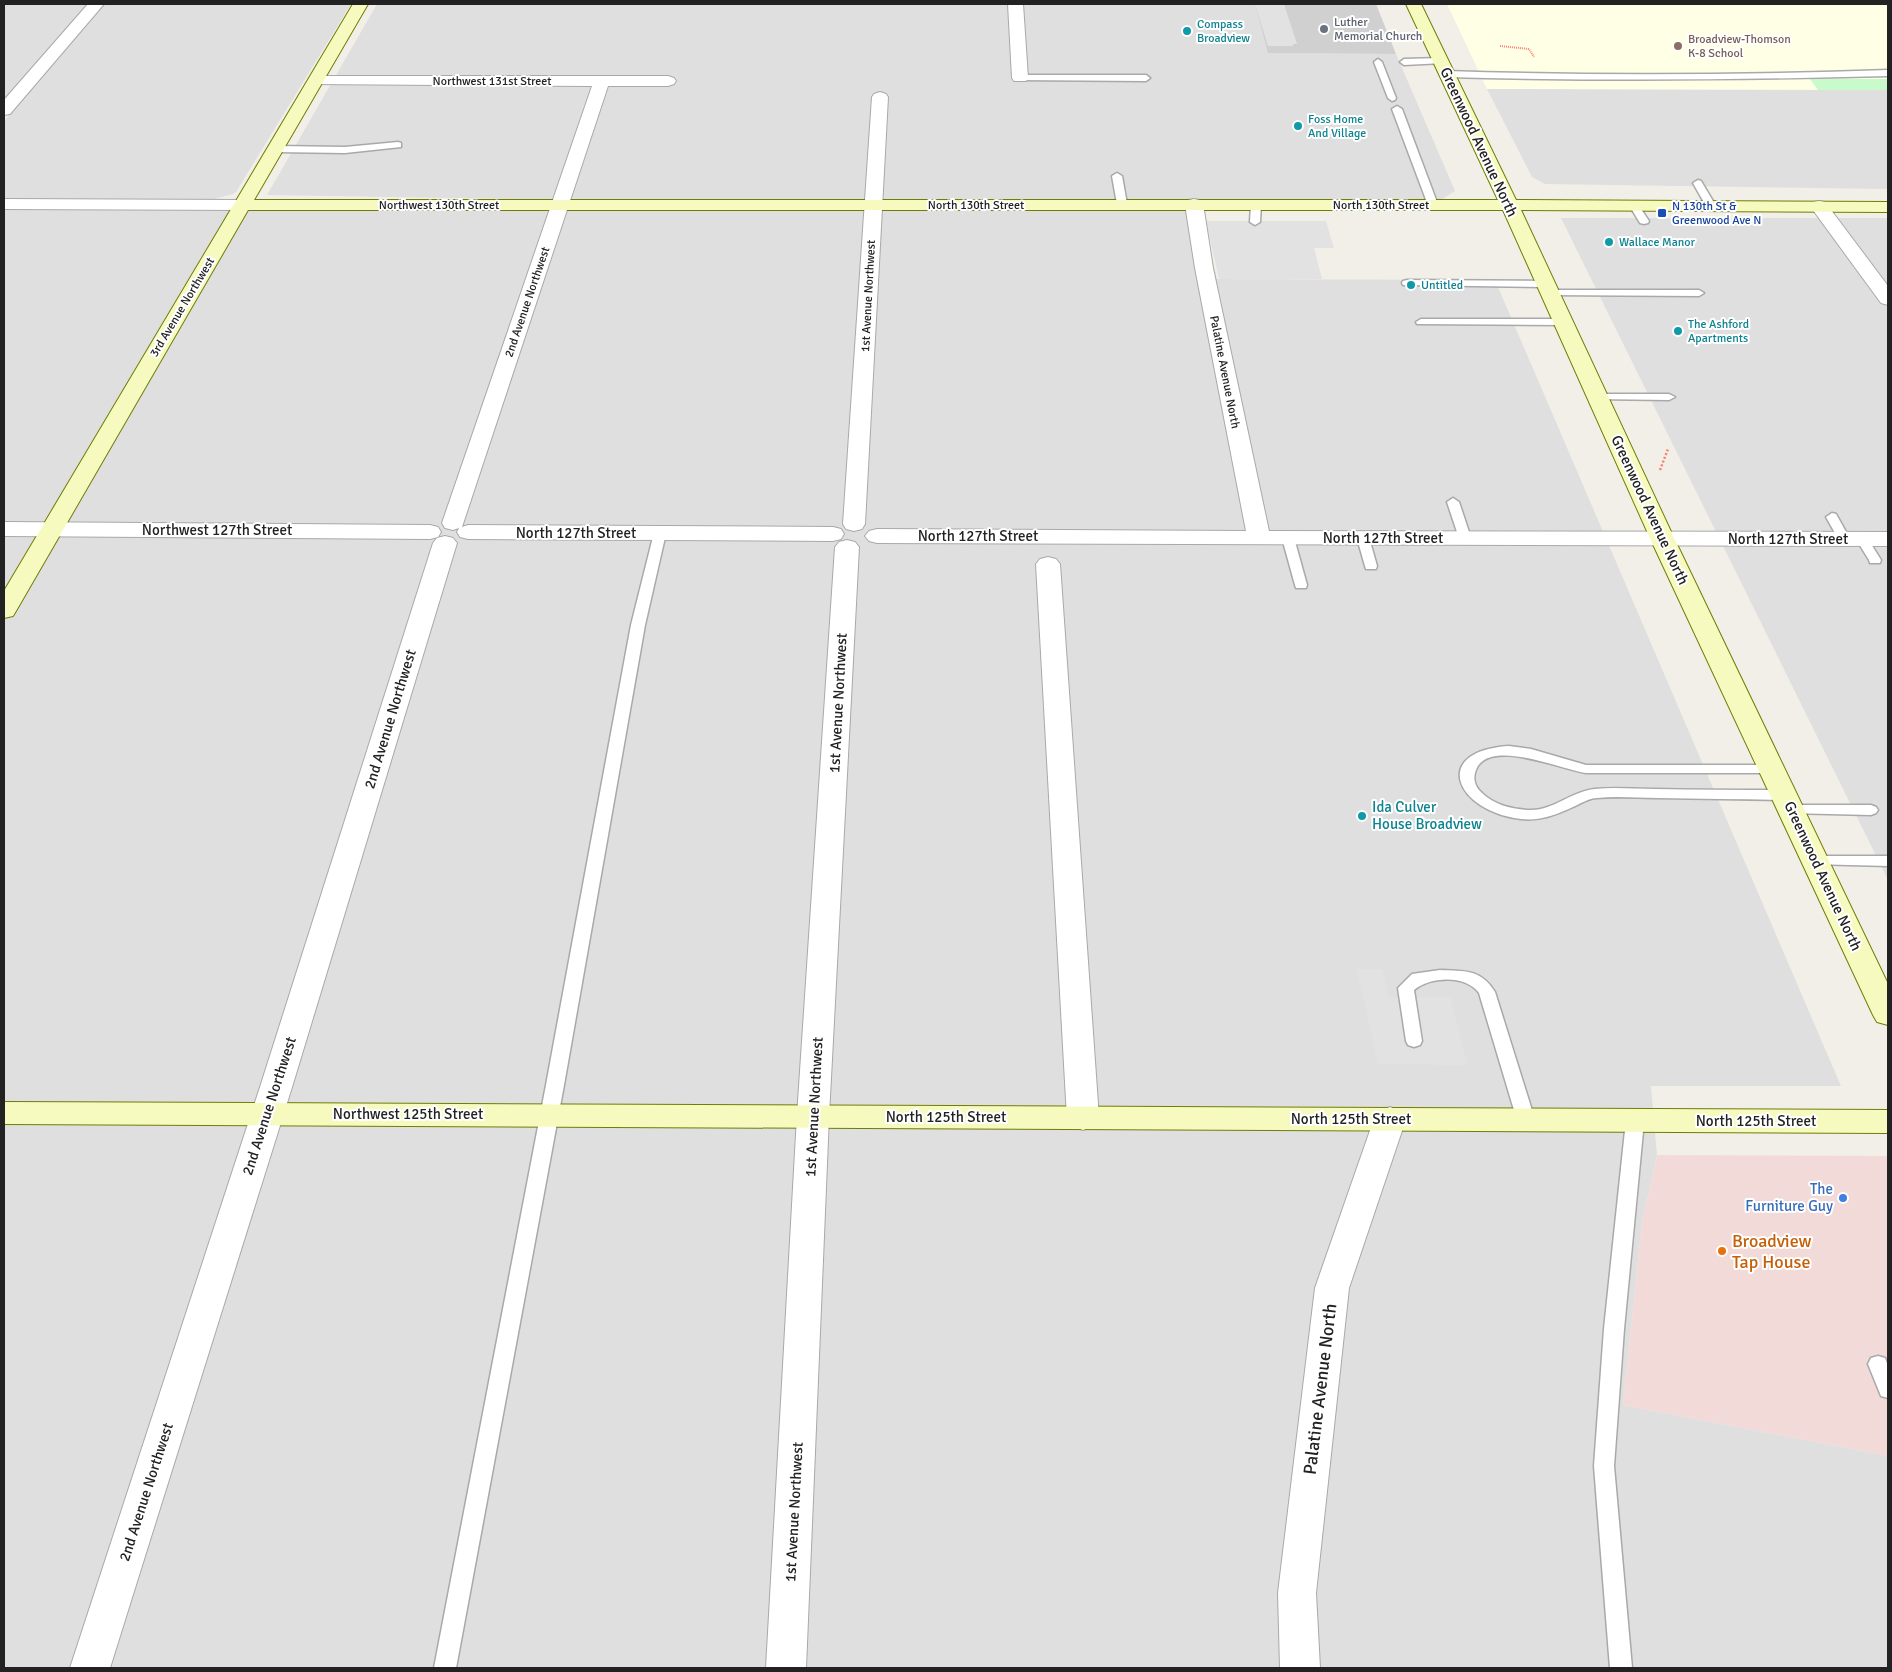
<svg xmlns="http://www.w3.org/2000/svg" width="1892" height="1672" viewBox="0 0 1892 1672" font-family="Signika,sans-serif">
<rect width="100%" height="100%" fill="#f2efe9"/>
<g fill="#e0dfdf">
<path d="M4,4H89L4,100Z"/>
<path d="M104,4H351L236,192L233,194L214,199L176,200H4V121Z"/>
<path d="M377,4H1255L1269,53L1396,54L1455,191L1433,205H1199L1217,279L1495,280L1841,1086H1651L1657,1155L1642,1223L1623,1405L1888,1456V1668H4V203L885,205L267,195Z"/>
<path d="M1487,89L1888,90V189L1545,184L1532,177Z"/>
<path d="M1561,218H1888V880Z"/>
</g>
<path fill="#f2dad9" d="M1657,1155L1888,1156V1456L1623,1405L1642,1223Z"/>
<path fill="#ffffe5" d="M1447,4H1888V90L1487,89Z"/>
<path fill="#d0d0d0" d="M1255,4H1376L1396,54L1268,53Z"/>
<path fill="#c8facc" d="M1810,79H1888V90H1818Z"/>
<g fill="#e2e2e2">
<path d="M1255,4H1284L1297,44H1293V46H1268Z"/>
<path d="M1206,221H1326L1334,248H1314L1322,279H1219Z"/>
<path d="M1357,969H1382L1389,998L1450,997L1467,1065L1378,1064Z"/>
</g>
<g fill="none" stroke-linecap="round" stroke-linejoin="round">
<g stroke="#a9a9a9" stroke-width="3">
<g id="lane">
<path d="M1441,58L1444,59V63L1404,65L1400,62L1404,59Z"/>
<path d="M1378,59L1382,62L1396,98L1395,100L1392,101L1388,98L1374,62Z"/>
<path d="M1888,70V76C1740,80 1595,81 1447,77L1443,74L1447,71C1594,76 1741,75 1888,70Z"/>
<path d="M1020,75H1146L1150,78L1146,81L1017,80V76Z"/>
<path d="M1397,106L1402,109L1438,205L1436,207L1433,208L1428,205L1392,109Z"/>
<path d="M398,142L401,143V147L345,153L276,152L271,149L276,146L345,147Z"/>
<path d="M1117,173L1122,176L1127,204L1122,207L1117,204L1112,176Z"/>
<path d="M1698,180L1701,181L1716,206L1714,208H1708L1706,206L1693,183Z"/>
<path d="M1256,201L1261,204L1260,222L1255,225L1250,222L1251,204Z"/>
<path d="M1634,202L1637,203L1649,221L1648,223L1644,224L1640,223L1629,205Z"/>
<path d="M1407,280L1545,281L1550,284L1545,287L1403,285L1402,283L1403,281Z"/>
<path d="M1550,290H1699L1704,293L1699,296L1546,295L1545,293Z"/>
<path d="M1421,319H1563L1568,322L1563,325L1417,324L1416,322Z"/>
<path d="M1598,394H1669L1675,397L1669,400L1594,399L1592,397L1594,395Z"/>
<path d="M1453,498L1459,502L1471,538L1469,541L1465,542L1459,538L1447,502Z"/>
<path d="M1832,513L1836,514L1850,539L1848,542L1844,543L1840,542L1826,517Z"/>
<path d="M660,529L666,533L645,625L564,1085L456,1668H434L546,1085L631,625L654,533Z"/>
<path d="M1288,534L1294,538L1307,585L1306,588H1296L1295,585L1282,538Z"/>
<path d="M1363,534L1369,538L1377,566L1376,569H1366L1365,566L1357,538Z"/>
<path d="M1862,535L1866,536L1881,560L1880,563H1870L1869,560L1856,539Z"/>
<path d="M1509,746L1531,749L1586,765H1772L1777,766L1779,769L1777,772L1772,773H1586C1562,770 1484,735 1475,773C1473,781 1476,788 1482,793C1494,805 1514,810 1531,810C1554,810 1572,791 1595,789C1614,787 1635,789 1655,789C1698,790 1741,790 1784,790L1789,792L1791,795L1789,798L1784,800C1742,799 1700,799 1658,798C1638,798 1617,796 1597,798C1589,798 1580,804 1573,807C1556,815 1540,821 1521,819C1455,811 1430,751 1509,746Z"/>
<path d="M1792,805H1871L1876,807L1878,810L1876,813L1871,815L1787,813L1785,810L1787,807Z"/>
<path d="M1815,856H1888V866L1810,864L1807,861L1810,858Z"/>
<path d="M1440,970C1465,971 1481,969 1495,992L1535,1120L1532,1124L1526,1126L1520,1124L1517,1120L1479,993C1466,975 1431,976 1414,990L1422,1041L1420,1045L1414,1047L1408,1045L1406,1041L1398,988L1412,974Z"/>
<path d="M1635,1115L1641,1117L1644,1121L1624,1329L1614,1466L1632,1668H1610L1594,1466L1604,1329L1626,1121L1629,1117Z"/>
<path d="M1878,1356L1885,1358L1888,1366V1398L1881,1396L1868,1364L1871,1358Z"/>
</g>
</g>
<g stroke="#a9a9a9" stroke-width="2">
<g id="street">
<path d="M88,4H104L10,114L4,115V100Z"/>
<path d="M1008,4H1023L1028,78L1026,81H1014L1012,78Z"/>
<path d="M316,76H668L674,78L676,81L674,84L668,86H608L462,527L468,525L833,527L841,529L844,534L841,539L833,541L468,539L460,537L457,532L459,528L453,530L445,528L442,523L592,86L310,84L308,81L310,78Z"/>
<path d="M880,92L886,94L888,97L865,524L862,529L854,531L846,529L843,524L872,97L874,94Z"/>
<path d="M4,199L243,200L249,201L252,205L249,209L243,210L4,209Z"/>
<path d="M1194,199L1200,200L1203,204L1213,268L1269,531L1888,532V546L877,543L869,541L865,536L869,531L877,529L1246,531L1195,268L1185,204L1188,200Z"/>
<path d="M1819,201L1825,202L1888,286V305L1881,303L1810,206L1813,202Z"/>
<path d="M4,522L430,525L438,527L441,532L438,537L430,539L4,536Z"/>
<path d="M445,536L453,538L457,543L293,1084L110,1668H70L261,1084L433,543L437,538Z"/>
<path d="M847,540L855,542L859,547L829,1116L806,1668H766L797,1116L835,547L839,542Z"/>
<path d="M1048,557L1056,559L1060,564L1099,1118L1094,1126L1083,1130L1072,1126L1067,1118L1036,564L1040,559Z"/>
<path d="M1390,1107L1401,1111L1406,1119L1349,1288L1316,1593L1320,1668H1280L1278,1593L1315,1288L1374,1119L1379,1111Z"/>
</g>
</g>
<g stroke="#707d05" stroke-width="2">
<g id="secondary">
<path d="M353,4H368L254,200H1498L1406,4H1421L1516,200L1888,202V212L1521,210L1674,538L1888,984V1025L1877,1022L1873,1015L1650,538L1503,210H248L16,611L13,616L4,618V591Z"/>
<path d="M4,1102L1888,1110V1133L4,1124Z"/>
</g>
</g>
<path stroke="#fa8072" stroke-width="2" stroke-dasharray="1 1" stroke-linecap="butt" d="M1500,46L1529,49L1534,57"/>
<path stroke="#fa8072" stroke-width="2.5" stroke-dasharray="2 2" stroke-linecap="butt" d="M1660,470L1668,449"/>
<use href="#lane" fill="#fff" fill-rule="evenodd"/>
<use href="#street" fill="#fff" fill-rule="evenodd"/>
<use href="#secondary" fill="#f7fabf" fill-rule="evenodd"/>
</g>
<circle fill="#6b7280" stroke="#fff" stroke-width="2" cx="1324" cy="29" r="5"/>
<g fill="#0f9aa8" stroke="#fff" stroke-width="2">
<circle cx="1187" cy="31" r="5"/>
<circle cx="1298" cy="126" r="5"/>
<circle cx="1609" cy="242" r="5"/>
<circle cx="1411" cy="285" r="5"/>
<circle cx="1678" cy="331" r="5"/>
<circle cx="1362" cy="816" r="5"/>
</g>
<circle fill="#8d6e63" stroke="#fff" stroke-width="2" cx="1678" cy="46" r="5"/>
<rect fill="#1a4fb4" stroke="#fff" stroke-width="2" x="1657" y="208" width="10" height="10" rx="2.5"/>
<circle fill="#3f7fe0" stroke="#fff" stroke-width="2" cx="1843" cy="1198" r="5"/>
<circle fill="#e8710a" stroke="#fff" stroke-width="2" cx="1722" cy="1251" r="5"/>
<g text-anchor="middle" stroke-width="4" stroke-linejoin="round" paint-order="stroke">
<g font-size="12" fill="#5b616d" stroke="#fff" text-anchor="start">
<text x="1334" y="26">Luther<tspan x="1334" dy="14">Memorial Church</tspan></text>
</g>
<g font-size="12" fill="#0d838f" stroke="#fff" text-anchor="start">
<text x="1197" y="28">Compass<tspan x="1197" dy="14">Broadview</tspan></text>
<text x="1308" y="123">Foss Home<tspan x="1308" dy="14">And Village</tspan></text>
<text x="1619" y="246">Wallace Manor</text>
<text x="1421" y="289">Untitled</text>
<text x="1688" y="328">The Ashford<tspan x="1688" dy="14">Apartments</tspan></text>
</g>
<g font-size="12" fill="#785e54" stroke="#fff" text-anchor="start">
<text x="1688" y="43">Broadview-Thomson<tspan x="1688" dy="14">K-8 School</tspan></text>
</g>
<g font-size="12" fill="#222" stroke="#fff">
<text x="492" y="85">Northwest 131st Street</text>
<text x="439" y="209">Northwest 130th Street</text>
<text x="976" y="209">North 130th Street</text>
<text x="1381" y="209">North 130th Street</text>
<text transform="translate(868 296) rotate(-87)" y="4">1st Avenue Northwest</text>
<text transform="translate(527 302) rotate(-71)" y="4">2nd Avenue Northwest</text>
<text transform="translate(182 307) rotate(-59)" y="4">3rd Avenue Northwest</text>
<text transform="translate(1225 372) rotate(79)" y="4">Palatine Avenue North</text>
</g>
<g font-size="12" fill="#164399" stroke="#fff" text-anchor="start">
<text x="1672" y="210">N 130th St &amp;<tspan x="1672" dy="14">Greenwood Ave N</tspan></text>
</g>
<g font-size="15" fill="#222" stroke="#fff">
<text transform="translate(1479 142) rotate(65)" y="5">Greenwood Avenue North</text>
<text transform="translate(1650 510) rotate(65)" y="5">Greenwood Avenue North</text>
<text x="217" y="535">Northwest 127th Street</text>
<text x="576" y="538">North 127th Street</text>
<text x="978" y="541">North 127th Street</text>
<text x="1383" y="543">North 127th Street</text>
<text x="1788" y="544">North 127th Street</text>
<text transform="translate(838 703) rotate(-87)" y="5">1st Avenue Northwest</text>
<text transform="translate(390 719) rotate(-73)" y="5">2nd Avenue Northwest</text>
<text transform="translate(1823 876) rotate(65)" y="5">Greenwood Avenue North</text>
<text transform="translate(269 1106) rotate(-72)" y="5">2nd Avenue Northwest</text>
<text transform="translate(814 1107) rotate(-87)" y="5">1st Avenue Northwest</text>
<text x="408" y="1119">Northwest 125th Street</text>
<text x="946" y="1122">North 125th Street</text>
<text x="1351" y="1124">North 125th Street</text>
<text x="1756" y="1126">North 125th Street</text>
<text transform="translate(146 1492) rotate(-72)" y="5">2nd Avenue Northwest</text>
<text transform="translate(794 1512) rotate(-87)" y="5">1st Avenue Northwest</text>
</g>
<g font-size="15" fill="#0d838f" stroke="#fff" text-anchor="start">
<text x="1372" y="812">Ida Culver<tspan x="1372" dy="17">House Broadview</tspan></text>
</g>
<g font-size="15" fill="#366cbe" stroke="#fff" text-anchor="end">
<text x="1833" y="1194">The<tspan x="1833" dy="17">Furniture Guy</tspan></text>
</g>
<g font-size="18" fill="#c56008" stroke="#fff" text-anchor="start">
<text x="1732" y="1247">Broadview<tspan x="1732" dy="21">Tap House</tspan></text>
</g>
<g font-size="18" fill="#222" stroke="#fff">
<text transform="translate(1320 1389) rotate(-83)" y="6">Palatine Avenue North</text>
</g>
</g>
<rect width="1892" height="1672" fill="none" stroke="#222222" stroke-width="10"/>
</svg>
